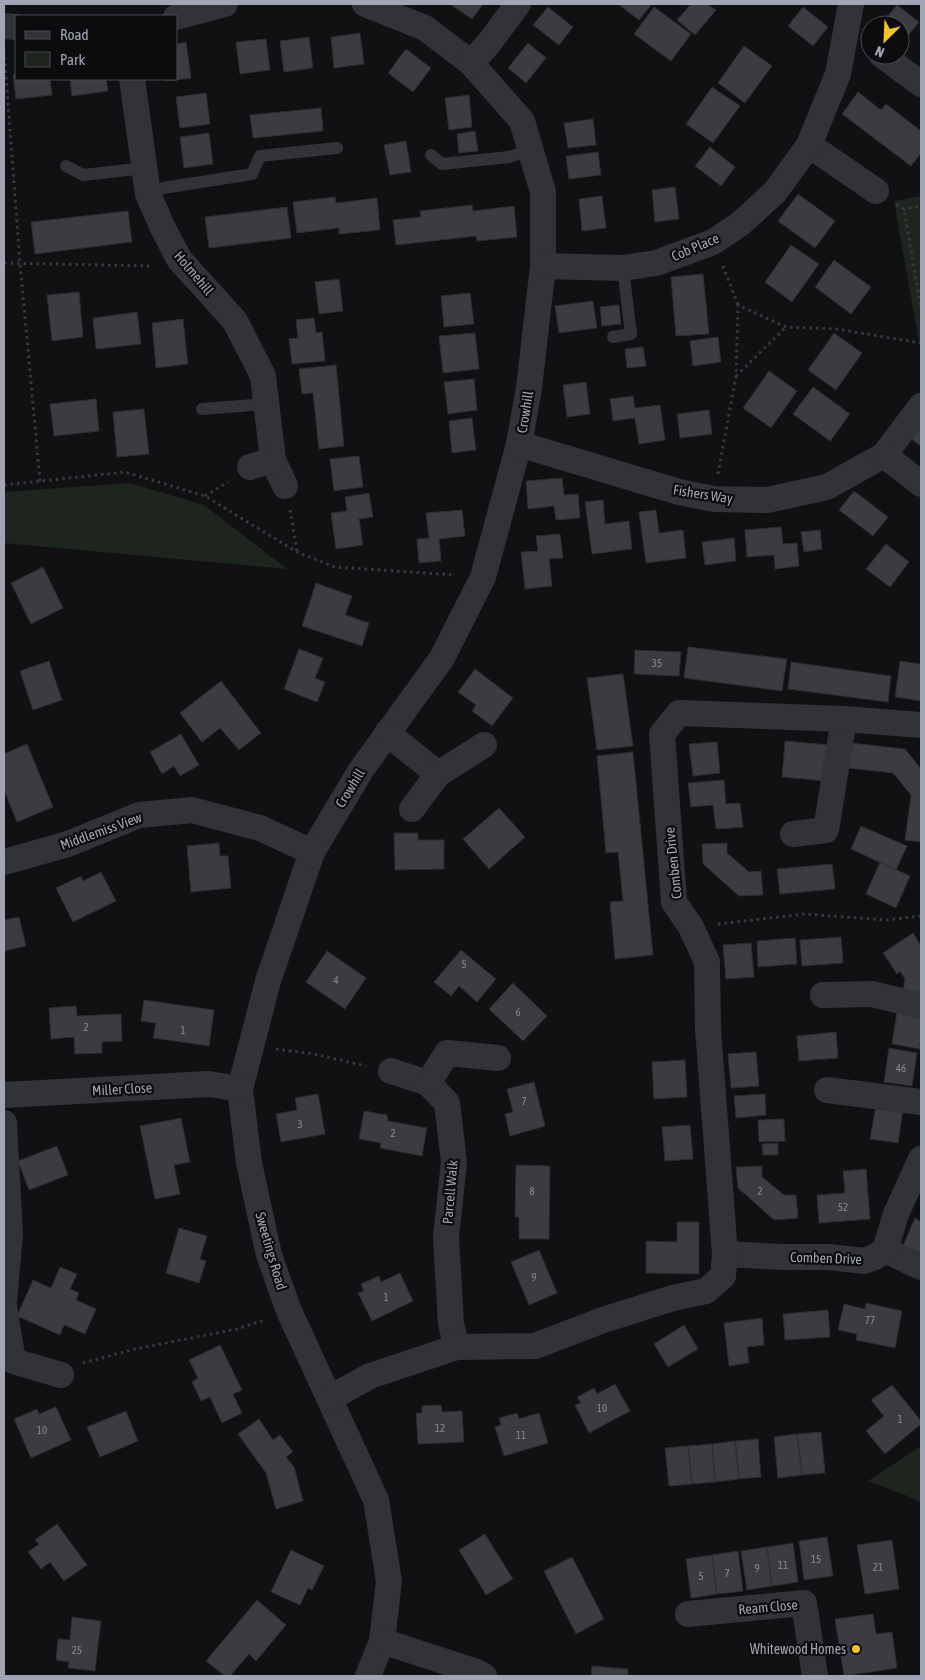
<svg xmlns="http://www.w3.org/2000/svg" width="925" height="1680" viewBox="0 0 925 1680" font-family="'Asap Condensed',sans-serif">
<rect width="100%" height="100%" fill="#111113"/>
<g fill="#1e251f">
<path d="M921,196V353L894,201Z"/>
<path d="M129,483L204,505L287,569L4,543V492Z"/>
<path d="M921,1446V1503L910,1497L868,1481Z"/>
</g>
<g fill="#3b3b40" stroke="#2c2b2f">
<path d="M450,4H483L472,19Z"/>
<path d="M618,4H652L639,20Z"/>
<path d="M691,4H707L716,10L695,35L677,20Z"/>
<path d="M897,5L919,22L903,42L900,39V25L881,24Z"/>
<path d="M548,7L573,27L559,45L533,25Z"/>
<path d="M654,7L691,34L671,61L634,34Z"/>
<path d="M803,7L828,27L813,46L788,26Z"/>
<path d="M360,33L364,64L334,68L331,37Z"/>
<path d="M309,37L313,68L284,72L280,41Z"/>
<path d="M266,39L270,70L240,74L236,42Z"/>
<path d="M186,42L191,78L166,81V79H176V44Z"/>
<path d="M528,43L546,58L526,83L508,68Z"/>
<path d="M744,46L772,66L745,103L718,83Z"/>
<path d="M406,49L431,68L413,92L388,73Z"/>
<path d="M16,74V79H50L52,95L16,99L13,75Z"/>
<path d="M70,79H106L108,91L72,96Z"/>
<path d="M712,87L740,106L713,143L686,124Z"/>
<path d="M858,92L881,110L886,104L921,131V153L911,166L842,114Z"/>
<path d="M206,93L210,124L180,128L176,97Z"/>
<path d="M469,95L472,127L449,130L445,98Z"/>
<path d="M321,108L323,131L253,138L250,115Z"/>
<path d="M593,119L596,145L568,148L564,123Z"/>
<path d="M475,131L478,151L459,153L457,134Z"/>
<path d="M209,133L213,164L184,168L180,137Z"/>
<path d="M406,141L411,172L390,175L384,145Z"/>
<path d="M710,147L735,167L721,186L695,166Z"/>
<path d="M598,152L601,175L569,179L566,156Z"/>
<path d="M675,187L679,219L655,222L652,190Z"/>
<path d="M798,194L835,221L815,248L778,221Z"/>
<path d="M602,196L606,228L582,231L579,199Z"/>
<path d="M335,197L336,203L377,198L380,230L339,234V228L297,233L293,202Z"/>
<path d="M472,205L473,211L514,206L517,237L477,241L476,236L396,245L393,220L421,217L420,211Z"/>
<path d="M287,207L291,238L209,248L205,217Z"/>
<path d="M128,211L132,242L35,254L31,222Z"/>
<path d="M791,245L819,264L792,302L765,282Z"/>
<path d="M834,260L871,287L851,314L815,287Z"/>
<path d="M703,274L709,334L676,336L671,277Z"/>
<path d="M339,279L343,311L319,314L315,282Z"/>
<path d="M79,292L83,337L52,341L47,295Z"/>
<path d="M470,293L474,324L444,327L441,296Z"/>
<path d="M593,301L597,328L559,333L555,306Z"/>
<path d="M619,305L621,324L602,326L600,307Z"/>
<path d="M137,312L141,344L96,349L93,318Z"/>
<path d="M314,318L316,333L322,332L325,361L292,364L289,339L298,338L296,320Z"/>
<path d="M183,319L188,364L156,368L152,323Z"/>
<path d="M475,333L479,369L443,373L439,336Z"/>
<path d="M834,333L862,353L836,390L808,370Z"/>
<path d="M718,337L721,362L693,366L690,341Z"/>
<path d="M643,347L646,366L627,368L625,349Z"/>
<path d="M336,365L344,446L319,449L313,393L302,394L299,369Z"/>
<path d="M769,371L797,391L771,428L743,408Z"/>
<path d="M474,379L477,410L448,414L444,382Z"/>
<path d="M586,382L590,414L567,417L563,385Z"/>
<path d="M813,387L850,414L830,441L793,414Z"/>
<path d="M633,396L635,408L660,405L665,440L639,444L635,418L613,421L610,399Z"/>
<path d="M96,399L99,431L54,436L50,404Z"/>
<path d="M144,409L149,454L117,457L113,412Z"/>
<path d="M709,410L712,434L680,438L677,414Z"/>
<path d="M472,418L476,450L452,453L449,421Z"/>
<path d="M921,422V446L910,438Z"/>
<path d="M359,456L363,487L334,491L330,459Z"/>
<path d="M562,478L564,495L578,494L580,518L556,520L554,506L528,509L526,481Z"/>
<path d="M854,491L888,517L873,536L839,510Z"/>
<path d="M369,493L373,517L359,519L363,545L336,549L331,513L347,511L345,497Z"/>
<path d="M603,500L605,524L629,521L632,549L592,554L585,502Z"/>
<path d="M462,510L465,536L439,539L441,561L419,563L417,539L429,538L426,513Z"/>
<path d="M656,510L659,533L683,530L686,558L646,563L639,512Z"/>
<path d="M781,527L783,544L797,543L799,566L775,569L774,555L747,557L745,530Z"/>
<path d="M820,530L822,549L804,552L801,532Z"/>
<path d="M560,534L563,558L549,559L552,586L525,589L521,552L538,551L536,536Z"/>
<path d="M734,538L736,561L705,565L702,542Z"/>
<path d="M886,544L909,562L890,587L866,569Z"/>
<path d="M43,567L63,608L31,624L11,583Z"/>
<path d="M316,583L352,596L345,615L369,623L362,646L302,626Z"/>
<path d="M688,647L787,659L782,691L684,678Z"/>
<path d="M299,649L323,658L315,678L325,682L317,702L284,689Z"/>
<path d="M635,650L681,652L679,676L634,674Z"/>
<path d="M49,661L62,700L33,710L20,671Z"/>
<path d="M900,661L921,664V701L895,697Z"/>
<path d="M791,662L891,676L888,702L788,689Z"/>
<path d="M475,669L513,698L492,726L472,711L476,705L458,692Z"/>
<path d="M623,674L633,746L597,750L587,678Z"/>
<path d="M221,681L261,733L239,750L220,728L202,742L180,713Z"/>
<path d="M181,734L199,765L180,776L174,766L162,774L150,752Z"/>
<path d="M785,741L829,745L826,781L782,777Z"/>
<path d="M717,742L720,773L693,776L689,744Z"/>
<path d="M851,743L905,749L921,769V842L905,840L911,795L893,773L848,768Z"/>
<path d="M27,744L53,807L17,822L4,790V754Z"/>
<path d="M633,752L653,955L615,959L610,902L623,901L618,852L606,853L597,756Z"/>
<path d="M724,780L726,804L740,803L743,827L716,829L713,805L691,807L688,783Z"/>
<path d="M499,808L525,837L489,869L463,839Z"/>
<path d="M861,826L907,846L896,870L851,849Z"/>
<path d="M394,833H418V840H444V869L395,870Z"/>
<path d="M219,843L220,856H228L231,888L191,892L187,846Z"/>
<path d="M727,843V853L749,872L761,871L763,895L739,896L703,864L702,844Z"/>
<path d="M880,862L910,876L896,908L866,894Z"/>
<path d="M832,864L835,889L780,894L777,869Z"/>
<path d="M101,872L116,901L73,922L56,888L81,876L83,881Z"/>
<path d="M19,917L26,946L4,951V920Z"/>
<path d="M913,933L921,946V995L903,992L905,979L900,971L897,974L883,953Z"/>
<path d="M841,937L843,963L802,966L800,940Z"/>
<path d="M795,938L797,964L758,967L757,941Z"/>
<path d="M751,943L754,977L726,979L723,945Z"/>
<path d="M461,950L496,979L477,1002L459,986L451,996L434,982Z"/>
<path d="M327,951L366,978L345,1009L306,982Z"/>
<path d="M513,983L547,1016L523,1041L489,1009Z"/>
<path d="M144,1000L214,1010L209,1046L153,1038L156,1023L141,1021Z"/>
<path d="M76,1006L77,1016L121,1014L122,1041L102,1042V1053L75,1054L74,1037L51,1039L49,1008Z"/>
<path d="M897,1011L921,1015L920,1049L892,1044Z"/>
<path d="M836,1032L838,1058L799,1061L797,1036Z"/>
<path d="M889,1048L917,1053L912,1086L884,1082Z"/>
<path d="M756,1052L759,1086L731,1088L728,1054Z"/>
<path d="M685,1060L687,1097L654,1099L652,1062Z"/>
<path d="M534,1082L545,1126L510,1136L505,1114L513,1112L507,1089Z"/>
<path d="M318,1094L325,1134L281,1142L276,1114L297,1110L295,1098Z"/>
<path d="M765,1094L766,1115L736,1118L734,1096Z"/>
<path d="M876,1105L903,1110L898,1143L870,1139Z"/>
<path d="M364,1111L387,1115L388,1121L427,1128L422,1156L380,1148L381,1143L359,1139Z"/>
<path d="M181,1118L190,1162L174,1165L180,1194L155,1199L140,1126Z"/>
<path d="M784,1119L785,1141L759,1142L758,1120Z"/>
<path d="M690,1125L693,1159L665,1161L662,1127Z"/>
<path d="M778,1143V1155H763L762,1144Z"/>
<path d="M57,1146L68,1175L29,1190L18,1161Z"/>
<path d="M516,1165L550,1166L549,1239H519V1217H515Z"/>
<path d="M762,1166V1177L784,1195H796L798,1218L774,1220L738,1188L736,1167Z"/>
<path d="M866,1169L870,1219L819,1223L817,1195L845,1193L843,1171Z"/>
<path d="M915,1218L921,1222V1253L903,1246Z"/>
<path d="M677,1222H699V1274L646,1273V1241L677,1242Z"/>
<path d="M179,1228L207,1236L200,1259L206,1261L199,1283L166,1273Z"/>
<path d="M539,1250L557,1293L529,1305L511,1262Z"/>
<path d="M60,1267L77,1274L70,1289L79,1293L76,1300L96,1309L85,1334L64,1325L60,1335L17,1316L33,1280L51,1288Z"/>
<path d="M400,1273L413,1301L372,1321L358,1293L364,1291L361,1284L379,1276L381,1282Z"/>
<path d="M866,1303L902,1311L895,1348L856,1340L857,1334L838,1330L844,1304L865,1309Z"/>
<path d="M828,1310L830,1337L785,1340L783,1314Z"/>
<path d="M762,1318L764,1345L747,1347L749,1363L729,1366L724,1323Z"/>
<path d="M684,1325L698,1349L668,1367L654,1344Z"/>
<path d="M220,1345L242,1390L233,1394L242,1413L222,1423L210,1397L201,1401L192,1382L198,1378L189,1360Z"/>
<path d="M615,1384L630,1411L589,1433L575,1405L581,1403L577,1397L594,1388L597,1394Z"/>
<path d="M892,1385L921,1421V1424L885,1454L866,1431L884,1416L871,1400Z"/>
<path d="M441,1405L442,1412L462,1411L464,1442L418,1444L416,1413H422V1406Z"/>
<path d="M56,1407L71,1440L31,1458L14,1419L37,1409L39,1414Z"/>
<path d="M126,1411L138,1441L100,1457L87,1427Z"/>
<path d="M517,1413L519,1419L539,1413L548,1443L504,1456L495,1427L501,1425L499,1418Z"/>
<path d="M259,1419L273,1440L280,1435L293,1452L286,1457L294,1467L303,1501L276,1509L266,1473L238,1434Z"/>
<path d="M821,1432L825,1473L802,1475L797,1434Z"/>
<path d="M797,1434L802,1475L778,1478L774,1437Z"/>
<path d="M758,1439L761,1477L739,1479L735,1441Z"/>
<path d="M735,1441L739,1479L715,1482L712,1444Z"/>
<path d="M712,1444L715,1482L692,1484L688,1446Z"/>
<path d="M688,1446L692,1484L669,1486L665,1448Z"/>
<path d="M57,1524L87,1565L64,1581L50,1562L41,1569L28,1552L39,1544L35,1540Z"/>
<path d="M485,1534L513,1579L486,1595L459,1550Z"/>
<path d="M827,1537L833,1576L804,1580L799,1541Z"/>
<path d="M892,1540L899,1589L865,1594L857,1545Z"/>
<path d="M793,1543L798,1582L772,1586L767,1547Z"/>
<path d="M767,1547L772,1586L747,1590L741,1551Z"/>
<path d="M291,1550L324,1566L312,1590L308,1588L300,1605L271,1592Z"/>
<path d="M738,1551L743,1591L717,1594L712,1555Z"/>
<path d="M712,1555L717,1594L691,1598L686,1559Z"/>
<path d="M572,1557L604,1619L576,1634L544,1571Z"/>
<path d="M257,1600L286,1625L256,1661L249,1654L230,1676H225L206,1661Z"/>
<path d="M873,1614L876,1634L892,1632L897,1668L844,1676L835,1619Z"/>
<path d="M72,1617L101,1621L95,1671L68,1668L69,1662L56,1660L58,1639L70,1640Z"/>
<path d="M592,1666L628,1669V1676H591Z"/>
</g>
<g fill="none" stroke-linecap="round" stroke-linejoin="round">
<g stroke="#38393f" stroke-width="3" stroke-dasharray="2.5 4" stroke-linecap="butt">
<path d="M4,51L20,263L40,481"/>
<path d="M896,204L904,209L921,310"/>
<path d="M897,205L904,209L921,206"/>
<path d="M4,263L153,266"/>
<path d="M723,266L738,305"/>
<path d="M736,376L786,327"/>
<path d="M718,474L736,376L738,305L786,327L837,329L921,343"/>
<path d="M4,485L125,472L205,496L297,552L335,567L455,575"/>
<path d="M205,496L228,482"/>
<path d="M290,510L297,551"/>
<path d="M718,924L805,914L886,920L921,916"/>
<path d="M276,1049L314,1054L366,1066"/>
<path d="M83,1363L135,1349L237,1329L264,1320"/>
</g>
<g stroke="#323338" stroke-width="12">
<path d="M431,155L442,164L509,157L531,150"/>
<path d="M66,166L83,175L145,168"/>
<path d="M148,194L163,188L252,174L260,156L337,148"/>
<path d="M613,337L631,334L623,268"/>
<path d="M202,409L266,404"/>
</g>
<g stroke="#323338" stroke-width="26">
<path d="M365,4L425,28L471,63L522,121L543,192V266L529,388L519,444L483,577L442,658L361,770L312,852L268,981L240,1089L249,1163L269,1255L289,1311L376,1500L389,1581L382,1641L368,1676"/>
<path d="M176,17L225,4"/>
<path d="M4,26L16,27"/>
<path d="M882,55L921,84"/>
<path d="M471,63L489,43L518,4"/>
<path d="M132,79L148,194L162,226L179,259L235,321L263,376L273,460L285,486"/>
<path d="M809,145L876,191"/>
<path d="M543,266L623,268L656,263L713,242L740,224L775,192L809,145L838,74L851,4"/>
<path d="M519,444L679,492L714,499L767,500L827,487L884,455L921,406"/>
<path d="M884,455L921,484"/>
<path d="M250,467L273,460"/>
<path d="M387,733L438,774"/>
<path d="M412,809L438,774L484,745"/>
<path d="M793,834L826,830L844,719"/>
<path d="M4,862L68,844L139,815L192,810L260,828L312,852"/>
<path d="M823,995L872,994L921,1006"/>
<path d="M391,1071L428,1083L447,1103L454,1162L446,1237L451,1324L457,1347"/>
<path d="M428,1083L447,1053L498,1058"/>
<path d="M827,1090L921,1102"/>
<path d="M4,1095L209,1084L240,1089"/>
<path d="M4,1123L10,1234L4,1302"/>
<path d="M885,1250L921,1267"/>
<path d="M725,1254L783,1257H829L864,1261L875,1257L885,1250L896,1214L921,1159"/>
<path d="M4,1306L13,1361L61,1375"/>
<path d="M330,1398L370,1376L457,1347L535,1346L603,1320L673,1298L706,1291L723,1276L725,1254L708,1029L707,962L691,927L674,902L662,734L679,713L844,719L921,725"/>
<path d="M688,1614L804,1603L815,1676"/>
<path d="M382,1641L477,1672L484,1676"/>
</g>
</g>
<circle fill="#f2c32a" stroke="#0c0c0e" stroke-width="2" cx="856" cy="1649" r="5"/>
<g text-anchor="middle" stroke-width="4.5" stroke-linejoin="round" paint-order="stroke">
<g font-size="11" fill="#888b97">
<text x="657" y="667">35</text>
<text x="464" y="968">5</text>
<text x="336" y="984">4</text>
<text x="518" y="1016">6</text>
<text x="86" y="1031">2</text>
<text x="183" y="1034">1</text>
<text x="901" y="1072">46</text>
<text x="524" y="1105">7</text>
<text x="300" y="1128">3</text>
<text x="393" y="1137">2</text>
<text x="532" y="1195">8</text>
<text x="760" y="1195">2</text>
<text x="843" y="1211">52</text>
<text x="534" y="1281">9</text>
<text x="386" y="1301">1</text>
<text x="870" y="1324">77</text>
<text x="602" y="1412">10</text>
<text x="900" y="1423">1</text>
<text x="440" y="1432">12</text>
<text x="42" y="1434">10</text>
<text x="521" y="1439">11</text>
<text x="816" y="1563">15</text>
<text x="783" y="1569">11</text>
<text x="878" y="1571">21</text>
<text x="757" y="1572">9</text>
<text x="727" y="1577">7</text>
<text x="701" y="1580">5</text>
<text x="77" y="1654">25</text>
</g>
<g font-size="14" fill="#a2a6b4" stroke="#0c0c0e">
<text transform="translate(695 247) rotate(-23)" y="5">Cob Place</text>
<text transform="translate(194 273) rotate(50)" y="5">Holmehill</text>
<text transform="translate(525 412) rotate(-81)" y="5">Crowhill</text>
<text transform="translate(703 494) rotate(9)" y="5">Fishers Way</text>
<text transform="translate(350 788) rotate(-58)" y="5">Crowhill</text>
<text transform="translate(101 831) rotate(-20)" y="5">Middlemiss View</text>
<text transform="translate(673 863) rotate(-96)" y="5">Comben Drive</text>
<text transform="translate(122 1089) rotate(-3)" y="5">Miller Close</text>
<text transform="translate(450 1192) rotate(-85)" y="5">Parcell Walk</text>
<text transform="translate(271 1251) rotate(74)" y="5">Sweetings Road</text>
<text transform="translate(826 1258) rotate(2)" y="5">Comben Drive</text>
<text transform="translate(768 1607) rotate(-5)" y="5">Ream Close</text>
</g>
<g font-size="14" fill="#a2a6b4" stroke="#0c0c0e" text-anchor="end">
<text x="846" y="1654">Whitewood Homes</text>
</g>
</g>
<rect width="925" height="1680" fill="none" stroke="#a2a6b4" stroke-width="10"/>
<rect x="15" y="15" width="162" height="65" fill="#0c0c0e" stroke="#484a50"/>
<rect x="25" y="31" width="25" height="8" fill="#323338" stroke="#484a50"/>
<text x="60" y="40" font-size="15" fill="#a2a6b4">Road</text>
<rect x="25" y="52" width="25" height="15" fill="#1e251f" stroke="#484a50"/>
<text x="60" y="65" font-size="15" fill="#a2a6b4">Park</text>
<g transform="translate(885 40) rotate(204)"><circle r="24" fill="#0c0c0e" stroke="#484a50"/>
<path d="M0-4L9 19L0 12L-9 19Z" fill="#f2c32a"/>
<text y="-8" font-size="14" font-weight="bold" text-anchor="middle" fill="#a2a6b4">N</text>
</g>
</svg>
